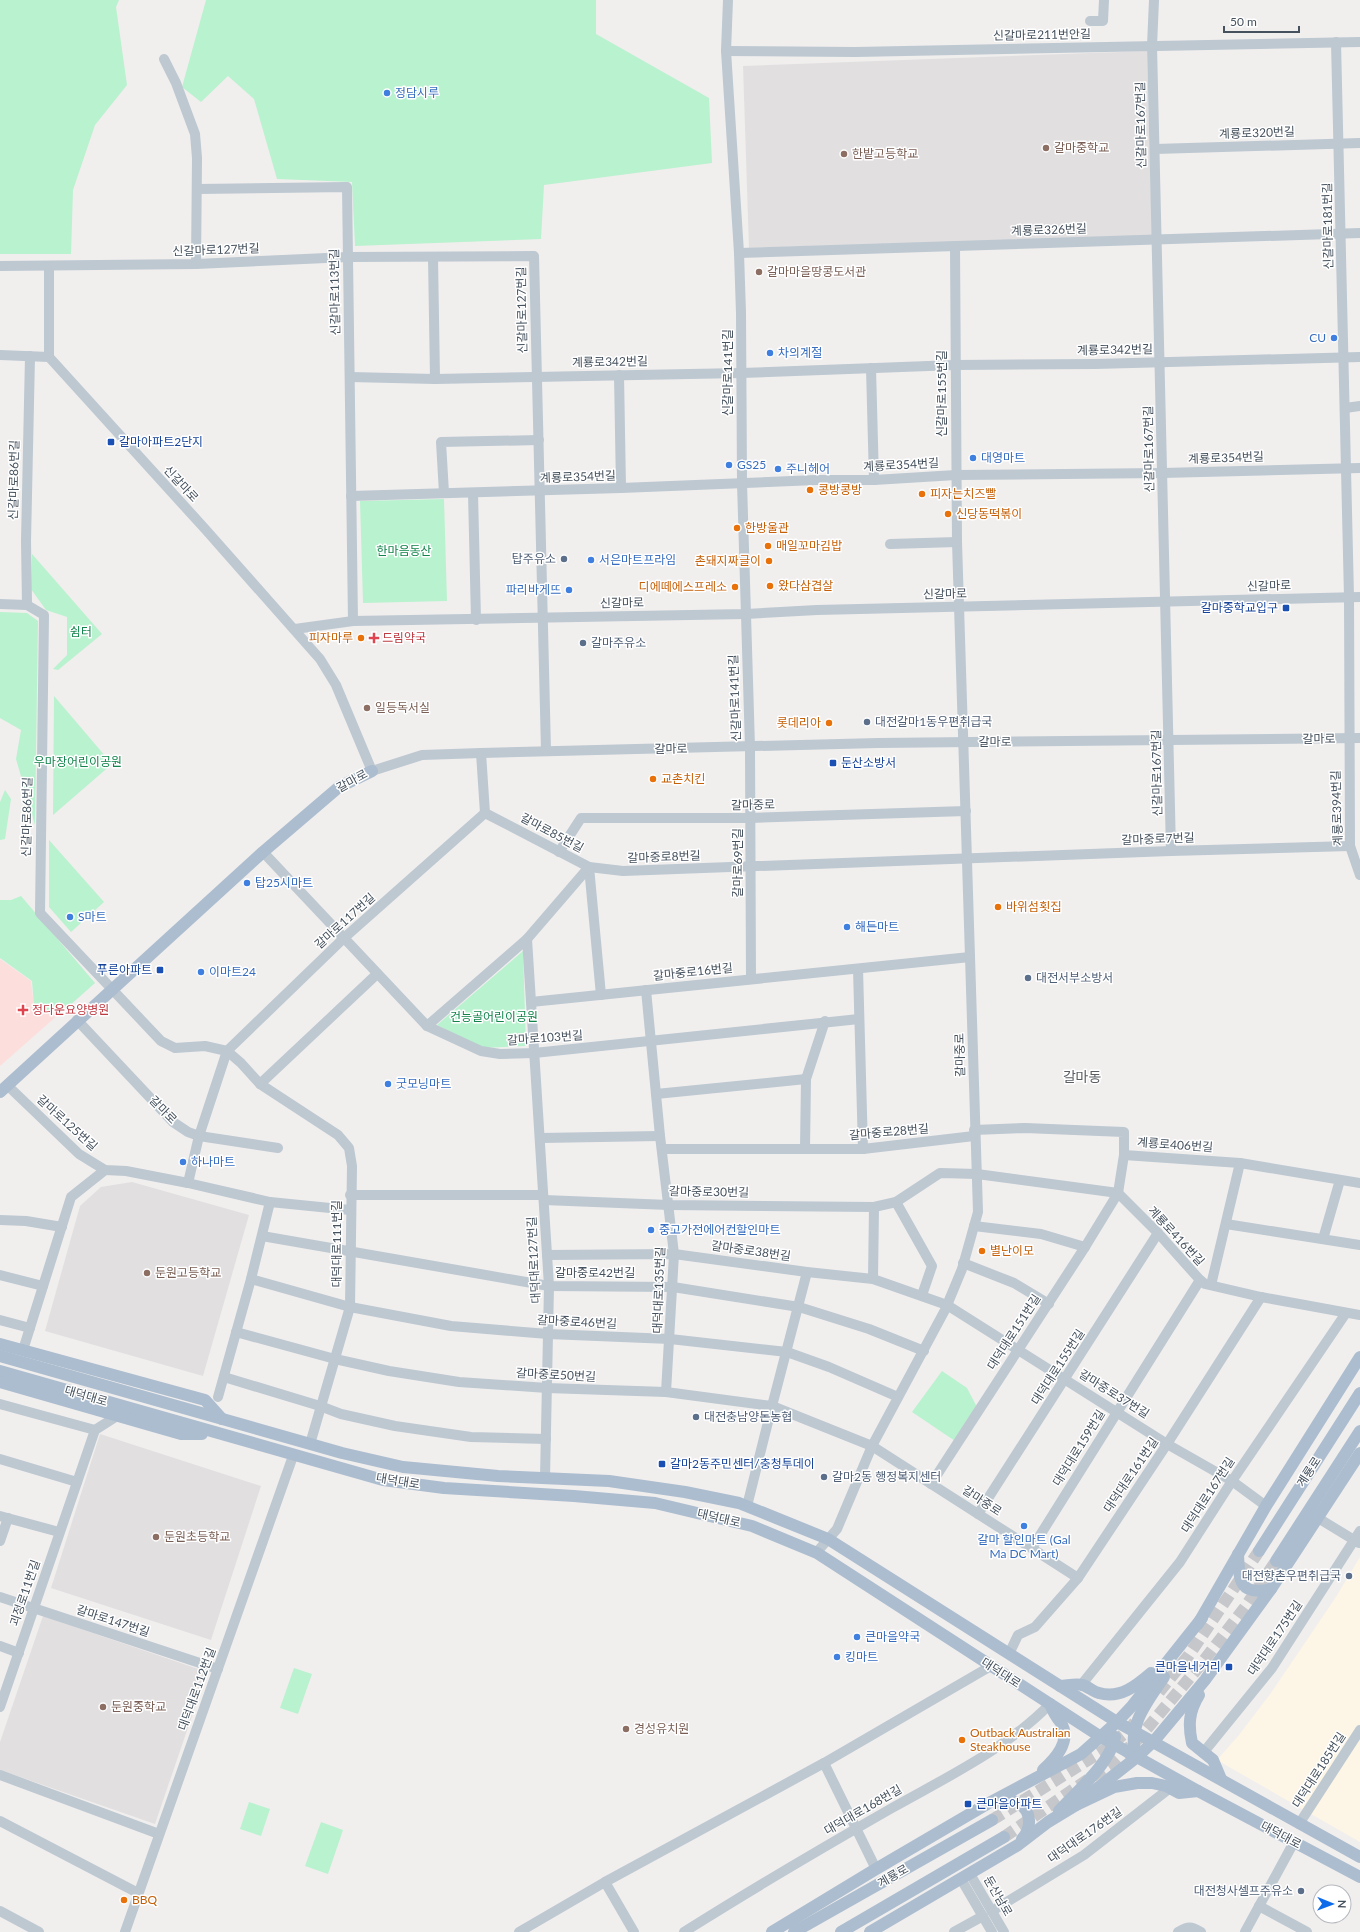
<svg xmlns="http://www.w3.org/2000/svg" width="1360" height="1932" viewBox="0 0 1360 1932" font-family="Lato,'Noto Sans KR',sans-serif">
<rect width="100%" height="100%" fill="#f1eeee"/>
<path fill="#fdf6e6" d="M1360,1557V1842L1217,1760L1239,1735L1271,1693L1336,1597Z"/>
<g fill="#e2dfe0">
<path d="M1147,51L1152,236L749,248L743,66Z"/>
<path d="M132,1182L249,1215L203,1376L45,1331L80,1206L101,1187Z"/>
<path d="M100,1434L261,1486L211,1640L51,1588Z"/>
<path d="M43,1616L207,1672L155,1824L0,1770V1742Z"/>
</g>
<path fill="#fcdfdc" d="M0,959L31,981L34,1006L59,1014L0,1066Z"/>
<g fill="#b9f2cf">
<path d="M0,0H119L116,7L127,85L95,125L73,190L71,254H0Z"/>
<path d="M206,0H596V34L709,98L712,163L544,185L541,239L355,246L352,182L277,179L254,99L228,76L201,102L182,87Z"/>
<path d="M444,499L447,601L363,603L360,501Z"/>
<path d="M32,554L102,634L58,670L53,669L67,655V617L46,610L31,589Z"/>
<path d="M0,612L27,613L38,621L35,825L16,759L21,730L0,718Z"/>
<path d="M54,696L112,764L53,815Z"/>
<path d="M5,790L11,799L5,839L0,840V802Z"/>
<path d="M49,840L104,902L71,932L49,907Z"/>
<path d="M21,896L95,983L60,1014L34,1006L32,981L0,958V900H11Z"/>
<path d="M523,951L526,1046L482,1048L437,1025Z"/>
<path d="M942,1371L967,1388L979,1411L955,1441L912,1412Z"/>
<path d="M294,1668L312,1674L298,1714L280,1708Z"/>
<path d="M249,1802L270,1809L261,1836L240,1829Z"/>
<path d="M321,1822L343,1830L328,1874L305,1866Z"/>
</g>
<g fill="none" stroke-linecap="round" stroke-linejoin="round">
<g stroke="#c6c7ca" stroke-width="12" stroke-dasharray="12 6" stroke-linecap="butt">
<path d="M1159,1692L1189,1655L1259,1551"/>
<path d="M992,1820L1104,1750L1129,1730L1135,1722"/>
<path d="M1004,1837L1115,1761L1139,1738L1198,1668L1246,1606L1276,1561"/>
</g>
<g stroke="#bdc8d1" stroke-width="10">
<path d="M728,0L726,51L739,253L741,313L742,483L750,747L751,979"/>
<path d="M1154,0L1152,46L1171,851"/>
<path d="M1090,21H1103L1104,0"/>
<path d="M1336,42L1349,597L1350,846L1360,875"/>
<path d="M726,51L855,52L1360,42"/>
<path d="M164,59L176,83L195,134L197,158L196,264"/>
<path d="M1155,149L1360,143"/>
<path d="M197,189L347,187L353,621"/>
<path d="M739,253L1360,233"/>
<path d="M433,257L435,379"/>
<path d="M0,266L196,264L348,257L534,256L546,751"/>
<path d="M49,267V357"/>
<path d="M0,355L49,357L206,530L320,659L336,685L372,771L422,755L481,753L878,743L1360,738"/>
<path d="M871,368L874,480"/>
<path d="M619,375L621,488"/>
<path d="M350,377L435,379L741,373L955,365L1095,364L1360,357"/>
<path d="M1345,408L1360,406"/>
<path d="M444,493L441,442L539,440"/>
<path d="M473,493L476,620"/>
<path d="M351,496L621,488L816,480H874L956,475L1162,473L1360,468"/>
<path d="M890,544L957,542"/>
<path d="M0,604L27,605L44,615L40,913L161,1041L175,1048L205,1046L227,1051L241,1063L260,1084L338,1135L349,1148L352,1166L350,1307L310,1444"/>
<path d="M27,605L26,541L30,356"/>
<path d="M295,629L353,621L746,614L817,610L1360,597"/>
<path d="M481,753L485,813L589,867L623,871L1171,851L1350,846"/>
<path d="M263,852L427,1026L481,1051L500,1054L534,1053L859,1019"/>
<path d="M559,852L581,818H750L966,811"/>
<path d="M589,867L601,995"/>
<path d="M527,939L549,1286L545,1478"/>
<path d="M858,969L863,1149"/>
<path d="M646,990L660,1136L674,1254L666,1392"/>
<path d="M531,1002L970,957"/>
<path d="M77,1020L173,1122L188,1132L199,1136L278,1148"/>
<path d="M427,1026L527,939L589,867"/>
<path d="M260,1084L377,974"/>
<path d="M7,1085L79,1154L105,1170L126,1171L188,1183L270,1202L350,1210"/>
<path d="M656,1094L806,1079"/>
<path d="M540,1138L660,1136"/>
<path d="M663,1149H863L974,1136"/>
<path d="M805,1149L806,1079L825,1021"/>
<path d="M1124,1155L1240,1163L1360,1183"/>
<path d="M188,1183L199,1136L227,1051L344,938L485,813"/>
<path d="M350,1195H543"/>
<path d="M544,1200L669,1205L874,1207L896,1202L940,1173L977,1174L1118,1193L1158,1233L1200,1280L1205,1284L1261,1297L1360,1315"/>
<path d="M896,1202L932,1266L922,1295"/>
<path d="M0,1220L26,1221L62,1227"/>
<path d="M1226,1224L1360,1245"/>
<path d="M974,1226L1041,1234L1085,1247"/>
<path d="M262,1236L549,1286L673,1287L799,1307L869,1329L924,1351"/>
<path d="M1323,1239L1340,1180"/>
<path d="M547,1255L674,1254L807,1272L873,1279L947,1305L1167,1444L1232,1481L1266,1506"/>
<path d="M963,1263L1014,1283L1049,1304"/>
<path d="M0,1275L43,1286"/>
<path d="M251,1279L350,1307L451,1326L548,1334L670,1339L787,1352L829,1367L898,1397"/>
<path d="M873,1279L874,1207"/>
<path d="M1211,1285L1240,1163"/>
<path d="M0,1320L30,1328"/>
<path d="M236,1332L335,1359L389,1371L459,1382L547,1388L666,1392L772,1406L872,1446L1078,1578"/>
<path d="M23,1350L71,1197L105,1170"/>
<path d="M224,1377L320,1406L341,1414L395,1426L471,1437L546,1439"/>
<path d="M218,1397L251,1279L270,1202"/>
<path d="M0,1404L95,1430"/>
<path d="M0,1459L77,1482"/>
<path d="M931,1484L1085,1247L1118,1193L1124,1155V1132L1025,1128L974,1130"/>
<path d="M747,1506L772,1406L807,1272"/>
<path d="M978,1514L1158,1233"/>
<path d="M0,1516L59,1532"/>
<path d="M1318,1518L1359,1543"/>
<path d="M0,1541L8,1518"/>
<path d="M1032,1548L1200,1280"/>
<path d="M816,1553L837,1529L872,1446L945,1310L962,1269L978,1212L957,542L955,246"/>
<path d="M0,1597L218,1669"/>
<path d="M0,1646L19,1653"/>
<path d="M1009,1654L1018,1635L1035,1627L1078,1578L1167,1444L1261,1297"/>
<path d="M1082,1684L1180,1562L1232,1481L1346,1313"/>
<path d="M0,1707L95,1430L117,1416"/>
<path d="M1203,1753L1272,1668L1360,1531"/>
<path d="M824,1763L876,1869"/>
<path d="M0,1775L159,1834"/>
<path d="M0,1821L138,1893"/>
<path d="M1299,1824L1360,1730"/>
<path d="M970,1874L1004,1932"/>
<path d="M961,1879L992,1932"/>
<path d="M605,1882L634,1932"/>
<path d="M1259,1906L1307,1932"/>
<path d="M0,1911L39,1932"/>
<path d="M992,1911L1084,1855L1170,1788"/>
<path d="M125,1932L293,1456"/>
<path d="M519,1932L605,1882L824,1763L991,1666"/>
<path d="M684,1932C752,1889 822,1848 892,1808C947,1777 1006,1749 1050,1704"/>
<path d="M954,1932L983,1916"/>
<path d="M1178,1932C1188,1926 1191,1926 1201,1932"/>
<path d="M1245,1932L1294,1842"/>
</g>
<g stroke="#acbdcf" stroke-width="12">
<path d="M0,1092L263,852L339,787L372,771"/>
<path d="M0,1344L205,1400L222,1419"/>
<path d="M0,1356L342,1453L403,1467L498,1476L609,1481L685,1492L739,1503L828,1539L1117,1722L1360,1857"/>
<path d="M0,1371L383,1480L444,1488L574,1496L655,1503L752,1526L817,1553L1101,1737L1198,1791L1360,1877"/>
<path d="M0,1382L181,1434H202"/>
<path d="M1259,1551L1360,1393"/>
<path d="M1238,1554C1239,1582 1240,1596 1271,1589"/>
<path d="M1276,1561L1360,1431"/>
<path d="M1198,1624L1266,1506L1360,1357"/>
<path d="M1060,1686C1066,1686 1076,1683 1082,1685C1088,1686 1093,1692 1099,1693C1120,1699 1136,1686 1151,1673"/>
<path d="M1199,1695C1189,1711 1188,1725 1192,1743L1213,1760L1221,1779"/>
<path d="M1137,1757C1125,1728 1148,1701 1164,1677"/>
<path d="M1043,1770C1055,1759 1072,1741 1061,1723C1056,1717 1053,1712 1050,1704"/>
<path d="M996,1803C1003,1801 1012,1799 1018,1803C1032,1811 1032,1828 1022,1839"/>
<path d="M1076,1805L1137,1757L1154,1741L1205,1680L1271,1589L1360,1453"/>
<path d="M1059,1811C1076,1792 1110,1764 1115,1737"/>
<path d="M772,1932L876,1869L987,1804L1081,1754L1117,1722L1132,1706L1202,1618"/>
<path d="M794,1932L992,1820"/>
<path d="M841,1932L1004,1837"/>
<path d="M870,1932L1018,1845L1048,1822L1076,1805L1114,1787L1137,1783H1152L1166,1786L1179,1793L1198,1791"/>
</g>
</g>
<g fill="#3f7fe0" stroke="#fff" stroke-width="1.5">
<circle cx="387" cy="93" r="4"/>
<circle cx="1334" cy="338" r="4"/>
<circle cx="770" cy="353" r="4"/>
<circle cx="973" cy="458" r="4"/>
<circle cx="729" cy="465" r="4"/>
<circle cx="778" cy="469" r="4"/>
<circle cx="591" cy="560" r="4"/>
<circle cx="569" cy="590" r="4"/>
<circle cx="247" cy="883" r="4"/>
<circle cx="70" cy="917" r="4"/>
<circle cx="847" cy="927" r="4"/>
<circle cx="201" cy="972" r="4"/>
<circle cx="388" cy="1084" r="4"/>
<circle cx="183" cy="1162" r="4"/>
<circle cx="651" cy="1230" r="4"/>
<circle cx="1024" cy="1526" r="4"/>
<circle cx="857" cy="1637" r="4"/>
<circle cx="837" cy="1657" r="4"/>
</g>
<g fill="#8d6e63" stroke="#fff" stroke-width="1.5">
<circle cx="1046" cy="148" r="4"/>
<circle cx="844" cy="154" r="4"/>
<circle cx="759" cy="272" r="4"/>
<circle cx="367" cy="708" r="4"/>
<circle cx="147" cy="1273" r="4"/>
<circle cx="156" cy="1537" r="4"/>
<circle cx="103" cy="1707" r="4"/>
<circle cx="626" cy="1729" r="4"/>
</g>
<g fill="#1a4fb4" stroke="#fff" stroke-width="1.5">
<rect x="107" y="438" width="8" height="8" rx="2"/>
<rect x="1282" y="604" width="8" height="8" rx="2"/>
<rect x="829" y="759" width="8" height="8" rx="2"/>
<rect x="156" y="966" width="8" height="8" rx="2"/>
<rect x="658" y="1460" width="8" height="8" rx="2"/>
<rect x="1225" y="1663" width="8" height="8" rx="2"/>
<rect x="964" y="1800" width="8" height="8" rx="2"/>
</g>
<g fill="#e8710a" stroke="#fff" stroke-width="1.5">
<circle cx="810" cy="490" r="4"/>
<circle cx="922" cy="494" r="4"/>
<circle cx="948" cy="514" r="4"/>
<circle cx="737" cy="528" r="4"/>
<circle cx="768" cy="546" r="4"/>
<circle cx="769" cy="561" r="4"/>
<circle cx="770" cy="586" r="4"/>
<circle cx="735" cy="587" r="4"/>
<circle cx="361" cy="638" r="4"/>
<circle cx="829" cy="723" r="4"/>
<circle cx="653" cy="779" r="4"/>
<circle cx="998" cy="907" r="4"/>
<circle cx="982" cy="1251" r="4"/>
<circle cx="962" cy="1740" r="4"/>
<circle cx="124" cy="1900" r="4"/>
</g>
<g fill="#5c6f8a" stroke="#fff" stroke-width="1.5">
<circle cx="564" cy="559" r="4"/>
<circle cx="583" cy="643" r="4"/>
<circle cx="867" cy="722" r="4"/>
<circle cx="1028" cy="978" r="4"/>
<circle cx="696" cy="1417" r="4"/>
<circle cx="824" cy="1477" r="4"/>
<circle cx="1349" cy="1576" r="4"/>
<circle cx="1301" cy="1891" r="4"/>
</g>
<g fill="#e0444e" stroke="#fff" stroke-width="1.5">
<path d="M372 632h4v4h4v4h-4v4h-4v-4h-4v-4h4z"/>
<path d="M21 1004h4v4h4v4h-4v4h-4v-4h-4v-4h4z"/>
</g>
<g text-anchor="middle" stroke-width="3" stroke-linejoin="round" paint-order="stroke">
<g font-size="12" fill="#45515d" stroke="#fff">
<text transform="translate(1042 35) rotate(-1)" y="4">신갈마로211번안길</text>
<text transform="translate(1141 125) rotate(-91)" y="4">신갈마로167번길</text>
<text transform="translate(1257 133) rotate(-2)" y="4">계룡로320번길</text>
<text transform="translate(1328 226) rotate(-91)" y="4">신갈마로181번길</text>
<text transform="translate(1049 230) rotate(-2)" y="4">계룡로326번길</text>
<text transform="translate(216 250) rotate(-2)" y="4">신갈마로127번길</text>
<text transform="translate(335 292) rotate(-91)" y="4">신갈마로113번길</text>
<text transform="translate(522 310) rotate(-91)" y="4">신갈마로127번길</text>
<text transform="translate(1115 350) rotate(-1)" y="4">계룡로342번길</text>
<text transform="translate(610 362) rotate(-1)" y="4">계룡로342번길</text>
<text transform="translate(728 373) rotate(-90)" y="4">신갈마로141번길</text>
<text transform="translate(942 394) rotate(-90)" y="4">신갈마로155번길</text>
<text transform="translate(1149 449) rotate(-91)" y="4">신갈마로167번길</text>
<text transform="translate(1226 458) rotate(-2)" y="4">계룡로354번길</text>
<text transform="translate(901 465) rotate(-3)" y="4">계룡로354번길</text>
<text transform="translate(578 477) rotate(-2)" y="4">계룡로354번길</text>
<text transform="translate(14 480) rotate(-89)" y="4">신갈마로86번길</text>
<text transform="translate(181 484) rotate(47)" y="4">신갈마로</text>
<text transform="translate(1269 586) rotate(-2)" y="4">신갈마로</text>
<text transform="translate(945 594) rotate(-1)" y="4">신갈마로</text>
<text transform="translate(622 603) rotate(-1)" y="4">신갈마로</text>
<text transform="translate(735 698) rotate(-92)" y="4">신갈마로141번길</text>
<text transform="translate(1319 739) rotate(-1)" y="4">갈마로</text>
<text x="995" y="746">갈마로</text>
<text transform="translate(671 749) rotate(-1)" y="4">갈마로</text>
<text transform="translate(1157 773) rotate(-91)" y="4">신갈마로167번길</text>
<text transform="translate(352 781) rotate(-29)" y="4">갈마로</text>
<text transform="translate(753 805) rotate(-1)" y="4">갈마중로</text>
<text transform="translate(1337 808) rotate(-92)" y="4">계룡로394번길</text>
<text transform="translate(27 817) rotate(-89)" y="4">신갈마로86번길</text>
<text transform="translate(552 833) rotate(28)" y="4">갈마로85번길</text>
<text transform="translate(1158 839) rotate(-2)" y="4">갈마중로7번길</text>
<text transform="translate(664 857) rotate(-2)" y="4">갈마중로8번길</text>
<text transform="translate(738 863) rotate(-90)" y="4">갈마로69번길</text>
<text transform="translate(345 921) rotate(-42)" y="4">갈마로117번길</text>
<text transform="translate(693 972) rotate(-6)" y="4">갈마중로16번길</text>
<text transform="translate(545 1038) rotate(-4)" y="4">갈마로103번길</text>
<text transform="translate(960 1055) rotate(-91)" y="4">갈마중로</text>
<text transform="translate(163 1110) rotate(45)" y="4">갈마로</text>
<text transform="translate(67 1123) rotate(42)" y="4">갈마로125번길</text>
<text transform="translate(889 1132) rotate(-5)" y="4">갈마중로28번길</text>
<text transform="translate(1175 1145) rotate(4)" y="4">계룡로406번길</text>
<text transform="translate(709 1192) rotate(1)" y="4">갈마중로30번길</text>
<text transform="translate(1176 1236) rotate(47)" y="4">계룡로416번길</text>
<text transform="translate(337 1244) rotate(-90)" y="4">대덕대로111번길</text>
<text transform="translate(751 1251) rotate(8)" y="4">갈마중로38번길</text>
<text transform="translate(534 1260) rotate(-93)" y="4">대덕대로127번길</text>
<text x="595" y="1277">갈마중로42번길</text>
<text transform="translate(659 1290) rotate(-88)" y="4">대덕대로135번길</text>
<text transform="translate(577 1322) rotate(3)" y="4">갈마중로46번길</text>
<text transform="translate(1014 1332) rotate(-57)" y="4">대덕대로151번길</text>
<text transform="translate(1058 1367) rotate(-57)" y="4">대덕대로155번길</text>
<text transform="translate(556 1375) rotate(3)" y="4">갈마중로50번길</text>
<text transform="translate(1114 1394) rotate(32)" y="4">갈마중로37번길</text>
<text transform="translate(86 1396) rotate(16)" y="4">대덕대로</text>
<text transform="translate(1079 1448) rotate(-58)" y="4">대덕대로159번길</text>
<text transform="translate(1309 1472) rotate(-57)" y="4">계룡로</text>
<text transform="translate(1131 1475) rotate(-56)" y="4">대덕대로161번길</text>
<text transform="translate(398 1481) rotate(9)" y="4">대덕대로</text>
<text transform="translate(1208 1495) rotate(-57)" y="4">대덕대로167번길</text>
<text transform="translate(982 1501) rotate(33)" y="4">갈마중로</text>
<text transform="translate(719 1518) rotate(13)" y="4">대덕대로</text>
<text transform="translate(25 1593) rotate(-71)" y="4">괴정로11번길</text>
<text transform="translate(113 1621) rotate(18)" y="4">갈마로147번길</text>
<text transform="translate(1275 1638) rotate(-56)" y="4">대덕대로175번길</text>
<text transform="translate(1001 1673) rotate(33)" y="4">대덕대로</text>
<text transform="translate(197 1689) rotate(-70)" y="4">대덕대로112번길</text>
<text transform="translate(1319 1770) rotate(-57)" y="4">대덕대로185번길</text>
<text transform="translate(863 1810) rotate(-30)" y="4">대덕대로168번길</text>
<text transform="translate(1085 1835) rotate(-35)" y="4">대덕대로176번길</text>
<text transform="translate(1281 1835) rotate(28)" y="4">대덕대로</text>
<text transform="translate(893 1876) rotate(-30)" y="4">계룡로</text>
<text transform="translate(998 1896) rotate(60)" y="4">둔산남로</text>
</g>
<g font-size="12" fill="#366cbe" stroke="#fff" text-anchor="start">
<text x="395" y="97">정담시루</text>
<text x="1326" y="342" text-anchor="end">CU</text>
<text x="778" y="357">차의계절</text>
<text x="981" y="462">대영마트</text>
<text x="737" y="469">GS25</text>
<text x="786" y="473">주니헤어</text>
<text x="599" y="564">서은마트프라임</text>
<text x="561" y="594" text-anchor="end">파리바게뜨</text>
<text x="255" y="887">탑25시마트</text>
<text x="78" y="921">S마트</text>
<text x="855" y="931">해든마트</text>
<text x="209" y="976">이마트24</text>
<text x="396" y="1088">굿모닝마트</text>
<text x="191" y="1166">하나마트</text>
<text x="659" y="1234">중고가전에어컨할인마트</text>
<text x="1024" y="1544" text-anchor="middle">갈마 할인마트 (Gal<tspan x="1024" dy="14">Ma DC Mart)</tspan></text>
<text x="865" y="1641">큰마을약국</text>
<text x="845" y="1661">킹마트</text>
</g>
<g font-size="12" fill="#785e54" stroke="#fff" text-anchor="start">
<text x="1054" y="152">갈마중학교</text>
<text x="852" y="158">한밭고등학교</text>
<text x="767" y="276">갈마마을땅콩도서관</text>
<text x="375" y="712">일등독서실</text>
<text x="155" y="1277">둔원고등학교</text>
<text x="164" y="1541">둔원초등학교</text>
<text x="111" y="1711">둔원중학교</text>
<text x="634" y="1733">경성유치원</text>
</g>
<g font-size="12" fill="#164399" stroke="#fff" text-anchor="start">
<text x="119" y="446">갈마아파트2단지</text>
<text x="1278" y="612" text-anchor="end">갈마중학교입구</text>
<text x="841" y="767">둔산소방서</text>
<text x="152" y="974" text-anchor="end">푸른아파트</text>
<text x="670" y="1468">갈마2동주민센터/충청투데이</text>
<text x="1221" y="1671" text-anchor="end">큰마을네거리</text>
<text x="976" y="1808">큰마을아파트</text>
</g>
<g font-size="12" fill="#c56008" stroke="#fff" text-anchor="start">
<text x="818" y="494">콩방콩방</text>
<text x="930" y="498">피자는치즈빨</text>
<text x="956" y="518">신당동떡볶이</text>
<text x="745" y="532">한방울관</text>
<text x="776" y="550">매일꼬마김밥</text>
<text x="761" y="565" text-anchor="end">촌돼지짜글이</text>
<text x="778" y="590">왔다삼겹살</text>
<text x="727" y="591" text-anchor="end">디에떼에스프레소</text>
<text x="353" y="642" text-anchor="end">피자마루</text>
<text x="821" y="727" text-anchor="end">롯데리아</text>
<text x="661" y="783">교촌치킨</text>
<text x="1006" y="911">바위섬횟집</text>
<text x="990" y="1255">별난이모</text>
<text x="970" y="1737">Outback Australian<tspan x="970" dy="14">Steakhouse</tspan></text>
<text x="132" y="1904">BBQ</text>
</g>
<g font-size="12" fill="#11834b" stroke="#fff">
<text x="404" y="555">한마음동산</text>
<text x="81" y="636">쉼터</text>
<text x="78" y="766">우마장어린이공원</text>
<text x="494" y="1021">건능골어린이공원</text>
</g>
<g font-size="12" fill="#4e5e75" stroke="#fff" text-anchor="start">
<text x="556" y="563" text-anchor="end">탑주유소</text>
<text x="591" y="647">갈마주유소</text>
<text x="875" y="726">대전갈마1동우편취급국</text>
<text x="1036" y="982">대전서부소방서</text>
<text x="704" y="1421">대전충남양돈농협</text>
<text x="832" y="1481">갈마2동 행정복지센터</text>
<text x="1341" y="1580" text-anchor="end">대전향촌우편취급국</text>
<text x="1293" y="1895" text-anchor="end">대전청사셀프주유소</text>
</g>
<g font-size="12" fill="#be3a42" stroke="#fff" text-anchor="start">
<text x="382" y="642">드림약국</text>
<text x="32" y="1014">정다운요양병원</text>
</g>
<g font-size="14" fill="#5a5e63" stroke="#fff">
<text x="1082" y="1082">갈마동</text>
</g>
</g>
<g transform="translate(1332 1904) rotate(91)"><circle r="19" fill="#ffffff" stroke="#b5b9be"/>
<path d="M0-3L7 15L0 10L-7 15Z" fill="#0e6ceb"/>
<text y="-6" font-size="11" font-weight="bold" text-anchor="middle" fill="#45515d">N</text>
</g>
<path d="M1224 26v6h75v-6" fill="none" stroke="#45515d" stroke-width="2"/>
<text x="1230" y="26" font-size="12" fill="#45515d" stroke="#ffffff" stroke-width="3" paint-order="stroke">50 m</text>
</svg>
